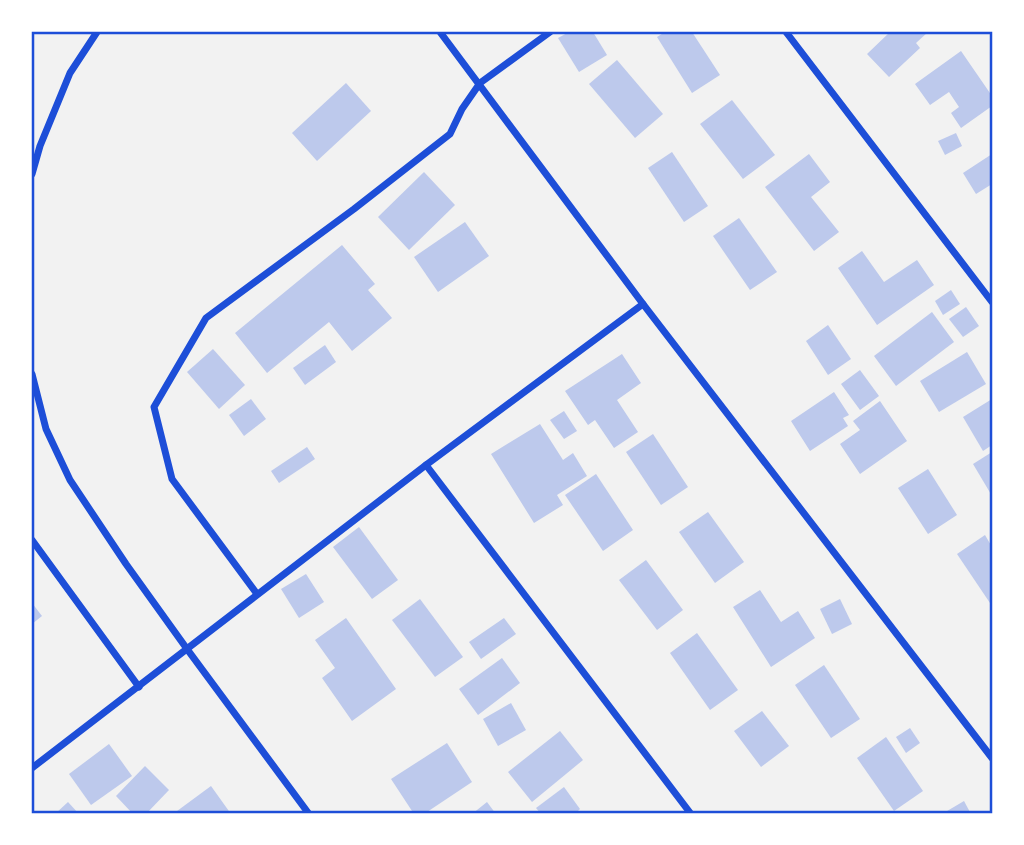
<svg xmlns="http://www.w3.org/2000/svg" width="1024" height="845" viewBox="0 0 1024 845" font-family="'DM Sans',sans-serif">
<rect width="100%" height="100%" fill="#f2f2f2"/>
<g fill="#bdc9ec">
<path d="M569,32H593L607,55L579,72L558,38Z"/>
<path d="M665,32H692L720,75L692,93L657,37Z"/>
<path d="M890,32H928L916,43L920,48L889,77L867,54Z"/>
<path d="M961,51L992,96V106L961,128L951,113L959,107L949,92L930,105L915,84Z"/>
<path d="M617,60L663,114L635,138L589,84Z"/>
<path d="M346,83L371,111L317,161L292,133Z"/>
<path d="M732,100L775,155L743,179L700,124Z"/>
<path d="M956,133L962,146L945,155L938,141Z"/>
<path d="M672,152L708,206L684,222L648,168Z"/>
<path d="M809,154L830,182L811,197L839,232L814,251L765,187Z"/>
<path d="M992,154V184L976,194L963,173Z"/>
<path d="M424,172L455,205L409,250L378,217Z"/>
<path d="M739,218L777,272L750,290L713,236Z"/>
<path d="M465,222L489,256L438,292L414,257Z"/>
<path d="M342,245L375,284L368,290L392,318L352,351L329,322L267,373L235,333Z"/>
<path d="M862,251L884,282L917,260L934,285L877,325L838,268Z"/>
<path d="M951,290L960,304L943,315L935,301Z"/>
<path d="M966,307L979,326L963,337L949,319Z"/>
<path d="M932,312L954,342L896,386L874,356Z"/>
<path d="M828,325L851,359L828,375L806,341Z"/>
<path d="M325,345L336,362L305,385L293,368Z"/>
<path d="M213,349L245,385L219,409L187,372Z"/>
<path d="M967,352L986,384L939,412L920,381Z"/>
<path d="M622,354L641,383L617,400L638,432L614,448L595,420L588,425L565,391Z"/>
<path d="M860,370L879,396L860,410L841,384Z"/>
<path d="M834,392L849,415L843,418L848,426L810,451L791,421Z"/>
<path d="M251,399L266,419L244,436L229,415Z"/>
<path d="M992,399V445L983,451L963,417Z"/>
<path d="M880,401L907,441L860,474L840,444L860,430L853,421Z"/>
<path d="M564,411L577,431L564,439L550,420Z"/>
<path d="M540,424L563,460L573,453L587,476L557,495L563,505L534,523L491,454Z"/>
<path d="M653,434L688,487L661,505L626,452Z"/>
<path d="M307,447L315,459L279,483L271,471Z"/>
<path d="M992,452V496L973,464Z"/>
<path d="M928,469L957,515L928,534L898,488Z"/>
<path d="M596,474L633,530L603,551L565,495Z"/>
<path d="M708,512L744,562L715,583L679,532Z"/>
<path d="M359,527L398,580L372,599L333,547Z"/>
<path d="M985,535L992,547V606L957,554Z"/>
<path d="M646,560L683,610L657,630L619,580Z"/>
<path d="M306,574L324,602L299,618L281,589Z"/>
<path d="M760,590L781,622L798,611L815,638L771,667L733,607Z"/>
<path d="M420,599L463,657L435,677L392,620Z"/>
<path d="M840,599L852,624L832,634L820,609Z"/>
<path d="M32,603L42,616L32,624Z"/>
<path d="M346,618L396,689L352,721L322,678L335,668L315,640Z"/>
<path d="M504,618L516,634L481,659L469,642Z"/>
<path d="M697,633L738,690L710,710L670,653Z"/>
<path d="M502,658L520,683L478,715L459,689Z"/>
<path d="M824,665L860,719L831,738L795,685Z"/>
<path d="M511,703L526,730L498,746L483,719Z"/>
<path d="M762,711L789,746L761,767L734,731Z"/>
<path d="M910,728L920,743L906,753L896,737Z"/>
<path d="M560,731L583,760L532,802L508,772Z"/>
<path d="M886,737L923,791L894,811L857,758Z"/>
<path d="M447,743L472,782L424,814H414L391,779Z"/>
<path d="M109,744L132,776L91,805L69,774Z"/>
<path d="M145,766L169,790L146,814H133L116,796Z"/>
<path d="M211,786L231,814H173Z"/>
<path d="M564,787L580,809L575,814H541L536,808Z"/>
<path d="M964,801L971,814H942Z"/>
<path d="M68,802L79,814H55Z"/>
<path d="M487,802L496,814H472Z"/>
</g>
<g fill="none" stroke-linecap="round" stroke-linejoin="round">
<g stroke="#1d4ed8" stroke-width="7">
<path d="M440,32L643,304L992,758"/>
<path d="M786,32L992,302"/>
<path d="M32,174L40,146L70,73L97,32"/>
<path d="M32,374L46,429L70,480L126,564L187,649L309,814"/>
<path d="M426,465L691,814"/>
<path d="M32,540L139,687"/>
<path d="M257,594L172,479L154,407L206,318L354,209L450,134L462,109L480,83L550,32"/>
<path d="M32,768L426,465L643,304"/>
</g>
</g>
<rect width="1024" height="845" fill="none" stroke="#ffffff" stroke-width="66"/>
<rect x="33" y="33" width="958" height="779" fill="none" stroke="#1d4ed8" stroke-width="2.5"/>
</svg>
